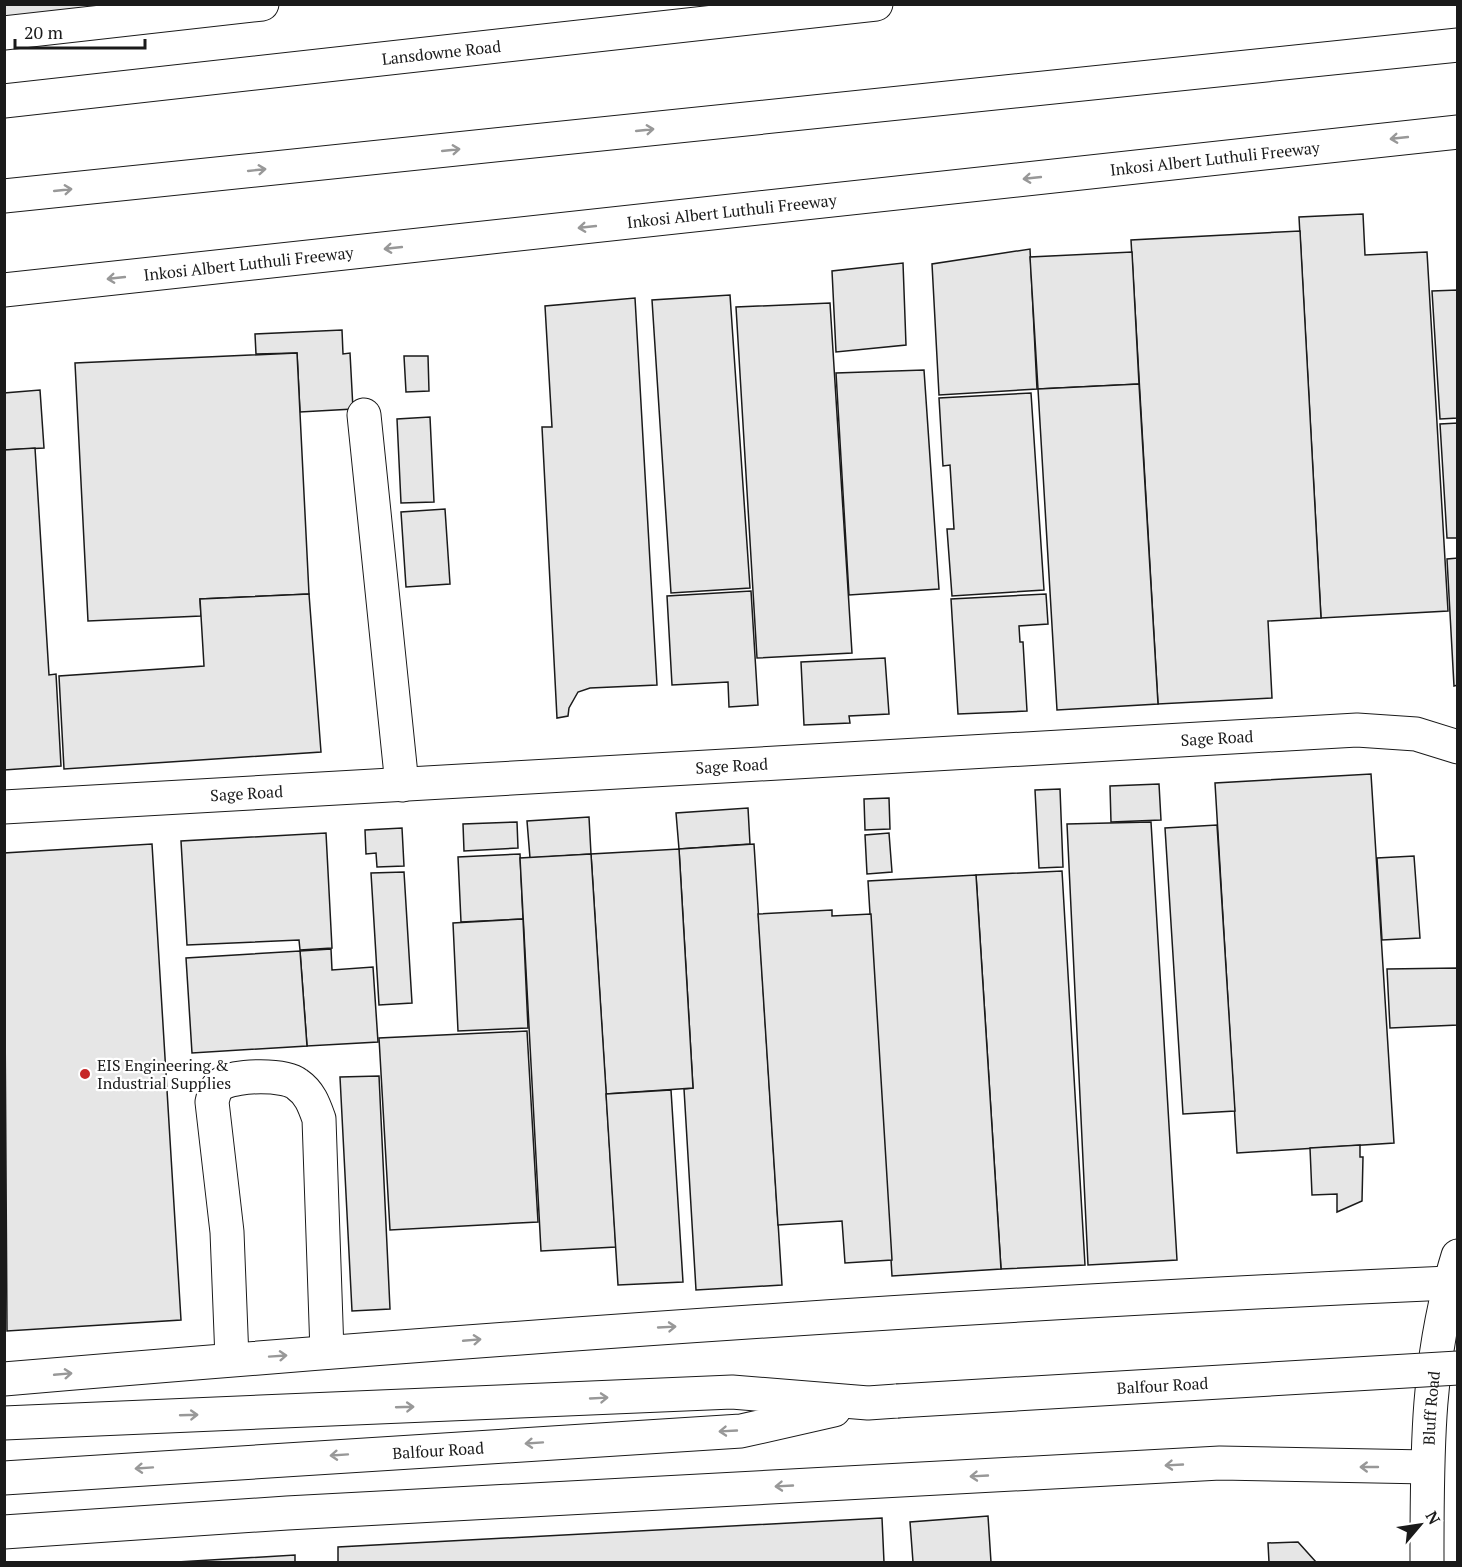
<svg xmlns="http://www.w3.org/2000/svg" width="1462" height="1567" viewBox="0 0 1462 1567" font-family="'PT Serif',serif">
<rect width="100%" height="100%" fill="#fff"/>
<g fill="#e6e6e6" stroke="#1a1a1a" stroke-width="1.5">
<path d="M4,4H123L4,17Z"/>
<path d="M1363,214L1365,255L1427,252L1448,611L1321,618L1299,217Z"/>
<path d="M1300,231L1321,618L1268,621L1272,698L1158,704L1131,240Z"/>
<path d="M1030,249L1037,389L939,395L932,264Z"/>
<path d="M1132,252L1139,384L1038,389L1030,257Z"/>
<path d="M903,263L906,345L836,352L832,271Z"/>
<path d="M1458,290V418L1440,419L1432,291Z"/>
<path d="M730,295L750,588L671,593L652,300Z"/>
<path d="M635,298L657,685L590,688L578,692L569,708L568,716L557,718L542,427H552L545,306Z"/>
<path d="M830,303L852,653L757,658L736,307Z"/>
<path d="M342,330L343,354L350,353L353,409L300,412L297,353L256,354L255,334Z"/>
<path d="M297,353L309,594L200,599L201,616L88,621L75,363Z"/>
<path d="M404,356H428L429,391L406,392Z"/>
<path d="M924,370L939,589L849,595L836,373Z"/>
<path d="M1139,384L1158,704L1057,710L1038,389Z"/>
<path d="M40,390L44,448L4,450V393Z"/>
<path d="M1031,393L1044,590L952,596L947,529H954L950,465L943,466L939,398Z"/>
<path d="M430,417L434,502L401,503L397,419Z"/>
<path d="M1458,423V538H1447L1440,424Z"/>
<path d="M35,448L49,675L56,674L61,766L4,770V450Z"/>
<path d="M445,509L450,584L406,587L401,512Z"/>
<path d="M1458,558V685L1454,686L1447,559Z"/>
<path d="M751,591L758,705L729,707L728,682L672,685L667,596Z"/>
<path d="M309,594L321,752L64,769L59,676L204,666L200,599Z"/>
<path d="M1046,594L1048,624L1019,626L1020,642H1023L1027,711L958,714L951,599Z"/>
<path d="M885,658L889,714L849,716L850,723L804,725L801,662Z"/>
<path d="M1371,774L1394,1143L1237,1153L1215,783Z"/>
<path d="M1159,784L1161,820L1111,822L1110,786Z"/>
<path d="M1060,789L1063,867L1039,868L1035,790Z"/>
<path d="M889,798L890,829L865,830L864,799Z"/>
<path d="M748,808L750,844L679,849L676,813Z"/>
<path d="M589,817L591,854L530,858L527,821Z"/>
<path d="M517,822L518,848L464,851L463,824Z"/>
<path d="M1151,822L1177,1260L1088,1265L1067,824Z"/>
<path d="M1217,825L1235,1111L1183,1114L1165,828Z"/>
<path d="M402,828L404,866L377,867L376,853L366,854L365,830Z"/>
<path d="M326,833L332,948L300,950L299,940L187,945L181,841Z"/>
<path d="M889,833L892,872L867,874L865,835Z"/>
<path d="M152,844L181,1320L7,1331L4,853Z"/>
<path d="M754,844L782,1285L696,1290L684,1089L693,1088L679,849Z"/>
<path d="M679,849L693,1088L606,1094L591,854Z"/>
<path d="M520,854L523,919L461,922L458,857Z"/>
<path d="M591,854L616,1247L541,1251L520,858Z"/>
<path d="M1414,856L1420,938L1382,940L1377,858Z"/>
<path d="M1062,871L1085,1265L1001,1269L976,875Z"/>
<path d="M404,872L412,1003L379,1005L371,873Z"/>
<path d="M976,875L1001,1269L892,1276L868,881Z"/>
<path d="M832,910V916L871,914L892,1260L845,1263L842,1221L778,1225L758,914Z"/>
<path d="M523,919L528,1028L458,1031L453,923Z"/>
<path d="M331,949L332,970L373,967L378,1042L307,1046L300,951Z"/>
<path d="M300,951L307,1046L192,1053L186,958Z"/>
<path d="M1458,968V1025L1390,1028L1387,969Z"/>
<path d="M527,1031L538,1222L390,1230L379,1038Z"/>
<path d="M379,1076L390,1309L352,1311L340,1077Z"/>
<path d="M671,1090L683,1282L618,1285L606,1094Z"/>
<path d="M1360,1145V1157H1363L1362,1201L1337,1212V1194L1312,1195L1310,1148Z"/>
<path d="M988,1516L991,1562H913L910,1522Z"/>
<path d="M882,1518L884,1562H338V1547Z"/>
<path d="M1298,1542L1316,1562H1269L1268,1543Z"/>
<path d="M295,1555V1562H177Z"/>
</g>
<g fill="none" stroke-linecap="round" stroke-linejoin="round">
<g stroke="#1a1a1a" stroke-width="35">
<g id="minor">
<path d="M4,33L262,4"/>
<path id="s1" d="M4,101L876,4"/>
<path d="M364,415L402,785"/>
<path id="s2" d="M4,807L1357,730L1416,734L1458,747"/>
<path d="M232,1359L227,1232L212,1102C214,1094 215,1087 223,1083C238,1075 284,1074 297,1084C310,1093 314,1105 319,1119L327,1352"/>
<path d="M4,1423L732,1392L868,1403L897,1401"/>
<path id="s3" d="M4,1478L741,1431L834,1410"/>
</g>
</g>
<g stroke="#1a1a1a" stroke-width="35">
<g id="major">
<path d="M4,1379C485,1338 967,1304 1449,1283"/>
<path d="M4,1532L287,1513L1220,1463L1427,1467"/>
<path id="s4" d="M1427,1562C1427,1456 1426,1360 1458,1256"/>
</g>
</g>
<g stroke="#1a1a1a" stroke-width="35">
<g id="highway">
<path d="M4,196L1458,45"/>
<path id="s5" d="M4,290L1458,132"/>
</g>
</g>
<use href="#minor" stroke="#fff" stroke-width="33"/>
<use href="#major" stroke="#fff" stroke-width="33"/>
<use href="#highway" stroke="#fff" stroke-width="33"/>
<g stroke="#1a1a1a" stroke-width="35" stroke-linecap="butt">
<g id="minor-bridge">
<path id="s6" d="M897,1401L1458,1368"/>
</g>
</g>
<use href="#minor-bridge" stroke="#fff" stroke-width="33"/>
</g>
<defs><path id="oneway-shaft" d="M-6 0H5M1.5-3L5.5 0L1.5 3" fill="none" stroke-width="1.6" stroke-linecap="round" stroke-linejoin="round" transform="scale(1.5)"/></defs>
<g stroke="#989898">
<use href="#oneway-shaft" transform="translate(645 130) rotate(-6)"/>
<use href="#oneway-shaft" transform="translate(1399 138) rotate(174)"/>
<use href="#oneway-shaft" transform="translate(451 150) rotate(-6)"/>
<use href="#oneway-shaft" transform="translate(257 170) rotate(-6)"/>
<use href="#oneway-shaft" transform="translate(1032 178) rotate(174)"/>
<use href="#oneway-shaft" transform="translate(63 190) rotate(-6)"/>
<use href="#oneway-shaft" transform="translate(587 227) rotate(174)"/>
<use href="#oneway-shaft" transform="translate(393 248) rotate(174)"/>
<use href="#oneway-shaft" transform="translate(116 278) rotate(174)"/>
<use href="#oneway-shaft" transform="translate(667 1327) rotate(-3)"/>
<use href="#oneway-shaft" transform="translate(472 1340) rotate(-5)"/>
<use href="#oneway-shaft" transform="translate(278 1356) rotate(-4)"/>
<use href="#oneway-shaft" transform="translate(63 1374) rotate(-5)"/>
<use href="#oneway-shaft" transform="translate(599 1398) rotate(-3)"/>
<use href="#oneway-shaft" transform="translate(405 1407) rotate(-2)"/>
<use href="#oneway-shaft" transform="translate(189 1415) rotate(-2)"/>
<use href="#oneway-shaft" transform="translate(728 1431) rotate(177)"/>
<use href="#oneway-shaft" transform="translate(534 1443) rotate(176)"/>
<use href="#oneway-shaft" transform="translate(339 1455) rotate(176)"/>
<use href="#oneway-shaft" transform="translate(1174 1465) rotate(177)"/>
<use href="#oneway-shaft" transform="translate(1369 1467) rotate(-180)"/>
<use href="#oneway-shaft" transform="translate(144 1468) rotate(176)"/>
<use href="#oneway-shaft" transform="translate(979 1476) rotate(177)"/>
<use href="#oneway-shaft" transform="translate(784 1486) rotate(177)"/>
</g>
<circle fill="#c62828" stroke="#fff" stroke-width="2" cx="85" cy="1074" r="6"/>
<g text-anchor="middle" stroke-width="4.5" stroke-linejoin="round" paint-order="stroke">
<g font-size="16" fill="#1a1a1a" stroke="#fff">
<text dy="6" stroke="none"><textPath href="#s1" startOffset="440">Lansdowne Road</textPath></text>
<text dy="6" stroke="none"><textPath href="#s5" startOffset="1218">Inkosi Albert Luthuli Freeway</textPath></text>
<text dy="6" stroke="none"><textPath href="#s5" startOffset="732">Inkosi Albert Luthuli Freeway</textPath></text>
<text dy="6" stroke="none"><textPath href="#s5" startOffset="246">Inkosi Albert Luthuli Freeway</textPath></text>
<text dy="6" stroke="none"><textPath href="#s2" startOffset="1215">Sage Road</textPath></text>
<text dy="6" stroke="none"><textPath href="#s2" startOffset="729">Sage Road</textPath></text>
<text dy="6" stroke="none"><textPath href="#s2" startOffset="243">Sage Road</textPath></text>
<text dy="6" stroke="none"><textPath href="#s6" startOffset="266">Balfour Road</textPath></text>
<text dy="6" stroke="none"><textPath href="#s4" startOffset="154">Bluff Road</textPath></text>
<text dy="6" stroke="none"><textPath href="#s3" startOffset="435">Balfour Road</textPath></text>
</g>
<g font-size="16" fill="#1a1a1a" stroke="#fff" text-anchor="start">
<text x="97" y="1071">EIS Engineering &amp;<tspan x="97" dy="18">Industrial Supplies</tspan></text>
</g>
</g>
<rect width="1462" height="1567" fill="none" stroke="#1a1a1a" stroke-width="12"/>
<g transform="translate(1420 1525) rotate(61)" stroke="#ffffff" stroke-width="4.5" paint-order="stroke">
<path d="M0-4.5L10 22L0 15L-10 22Z" fill="#1a1a1a"/>
<text y="-9" font-size="16" font-weight="bold" text-anchor="middle" fill="#1a1a1a">N</text>
</g>
<path d="M15 39v9h130v-9" fill="none" stroke="#1a1a1a" stroke-width="3"/>
<text x="24" y="39" font-size="18" fill="#1a1a1a" stroke="#ffffff" stroke-width="4.5" paint-order="stroke">20 m</text>
</svg>
